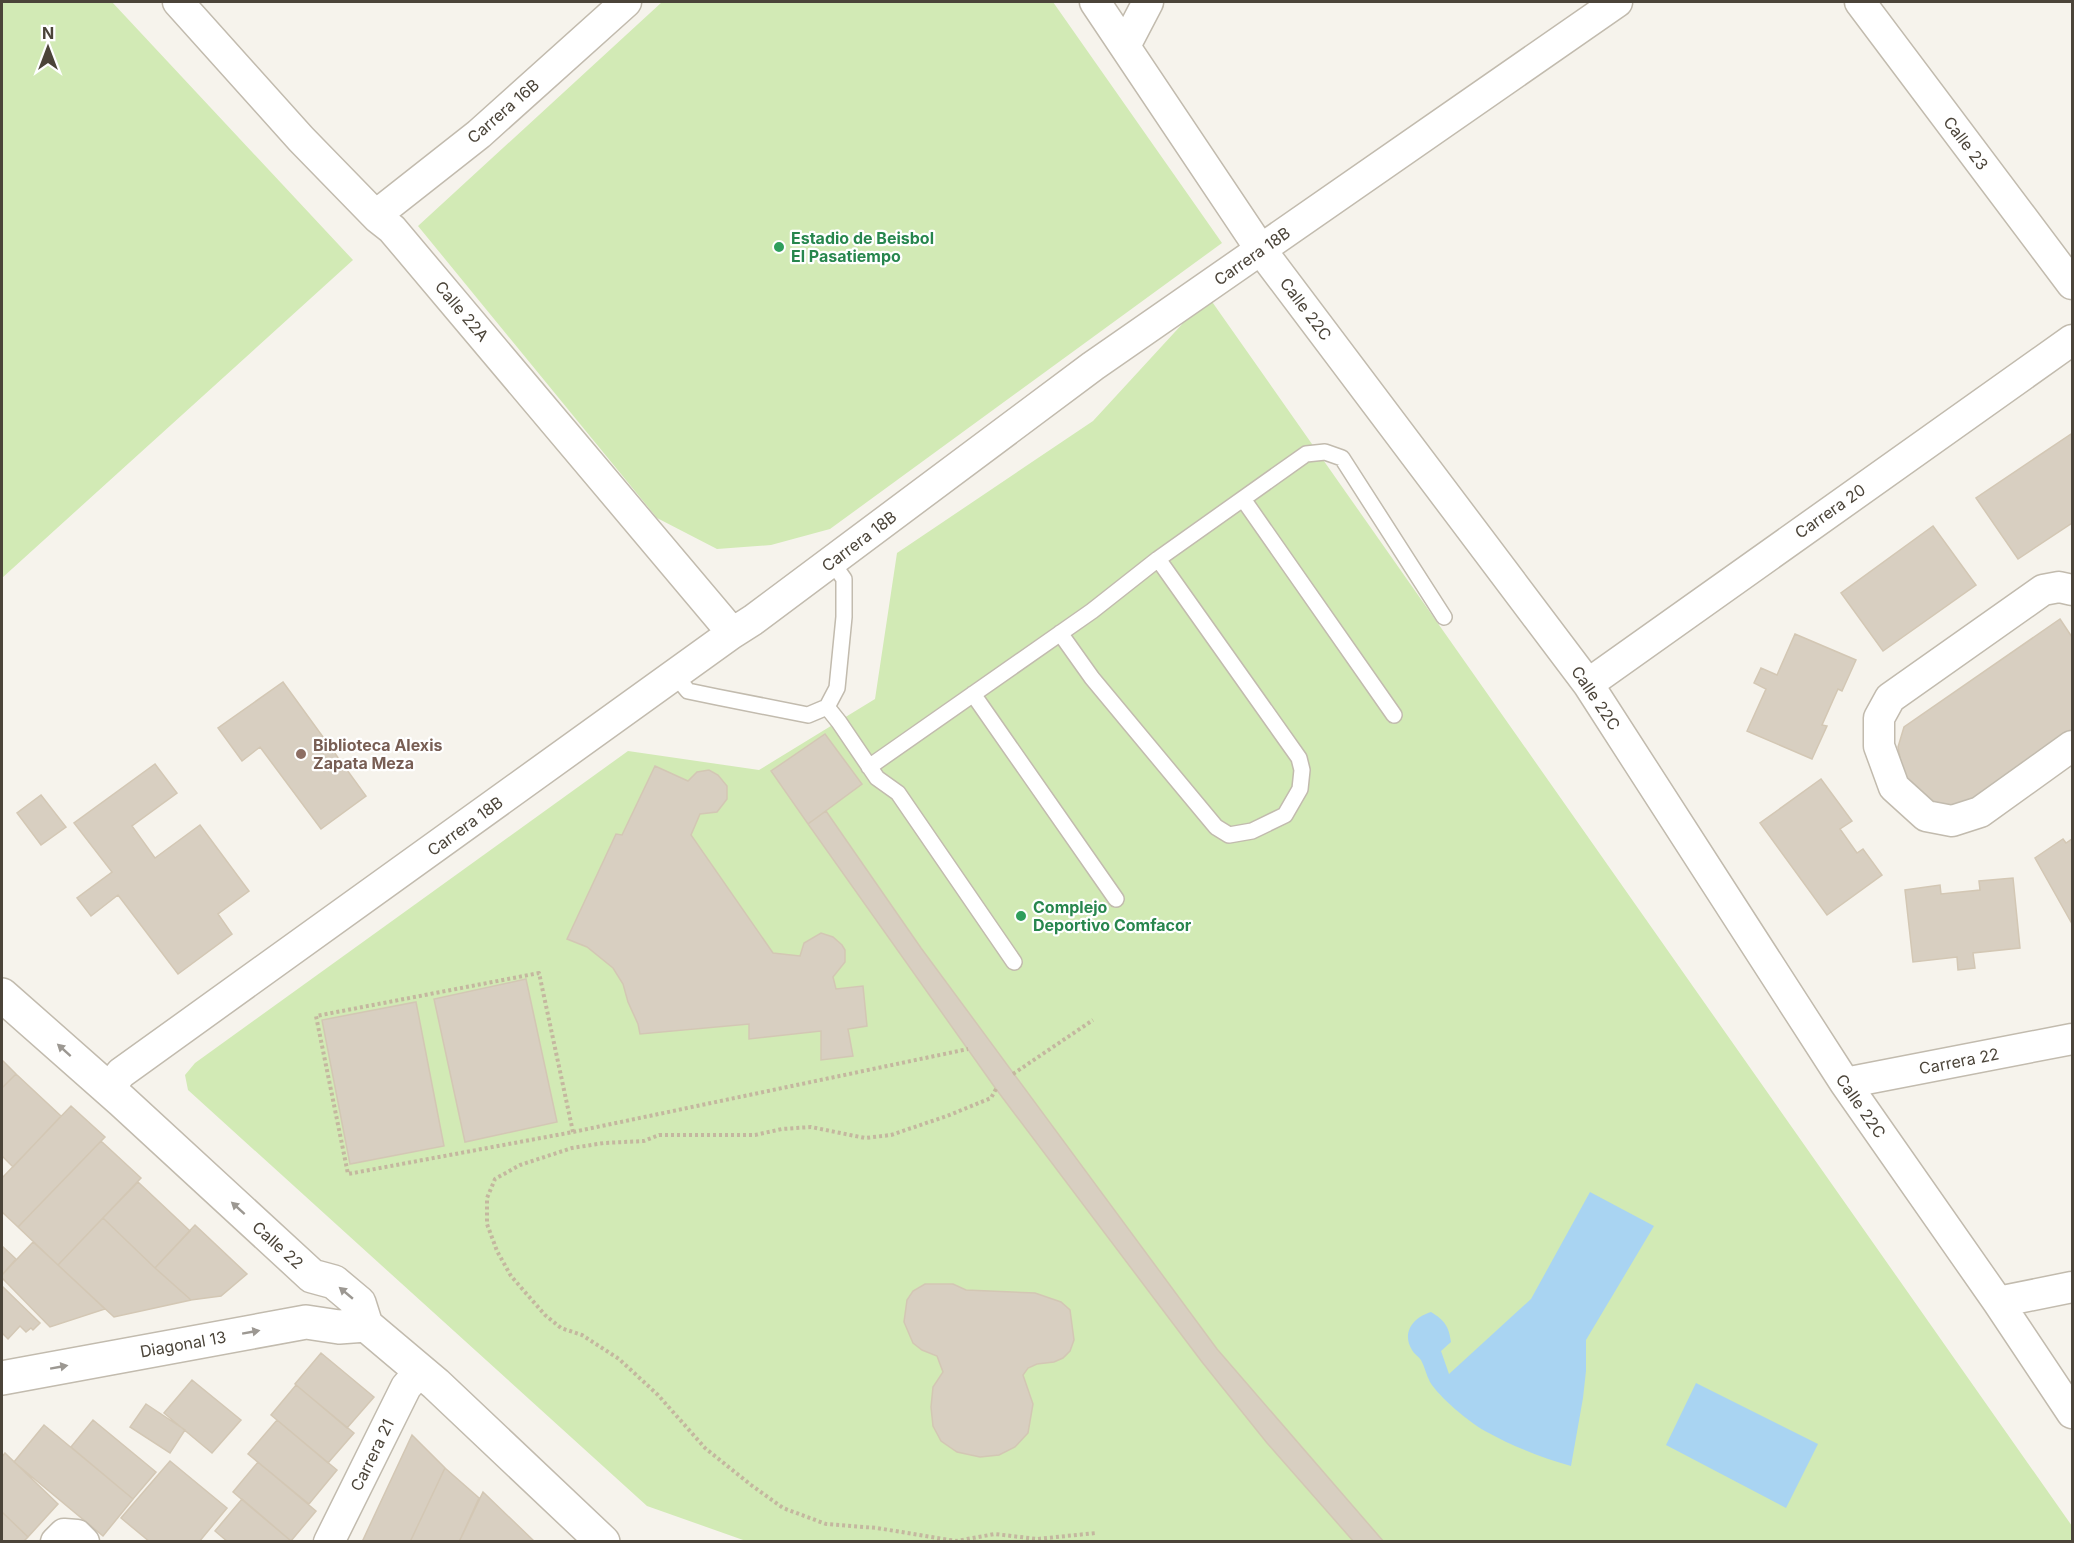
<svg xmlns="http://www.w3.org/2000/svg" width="2074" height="1543" viewBox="0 0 2074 1543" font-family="Inter,sans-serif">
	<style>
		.green { fill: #d2eab5 }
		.water { fill: #a9d4f2 }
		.building { fill: #d8cfc1; stroke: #d3c7b4; stroke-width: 1.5 }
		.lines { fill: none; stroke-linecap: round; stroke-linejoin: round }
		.service-casing { stroke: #c2bbae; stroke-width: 18 }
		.minor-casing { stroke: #c2bbae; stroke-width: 33 }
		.tertiary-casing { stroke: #c2bbae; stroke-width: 36 }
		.path { stroke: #c4b79f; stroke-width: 4; stroke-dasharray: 3 3; stroke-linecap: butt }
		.service { stroke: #fff; stroke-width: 15 }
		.minor { stroke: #fff; stroke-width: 30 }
		.tertiary { stroke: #fff; stroke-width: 33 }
		.oneway { fill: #9c9892 }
		.leisure-dot { fill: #2e9e5b; stroke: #fff; stroke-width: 2 }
		.education-dot { fill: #8d6e63; stroke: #fff; stroke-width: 2 }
		.labels { text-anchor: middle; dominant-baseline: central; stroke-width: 4.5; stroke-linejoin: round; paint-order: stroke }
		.street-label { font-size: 16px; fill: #4b4439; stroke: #fff }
		.leisure-label { font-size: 16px; font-weight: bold; fill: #27864d; stroke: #fff; text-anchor: start }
		.education-label { font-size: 16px; font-weight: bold; fill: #785e54; stroke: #fff; text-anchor: start }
	</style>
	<rect width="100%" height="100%" fill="#f6f3ec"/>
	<path class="green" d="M2,2H112L353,260L2,578Z
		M662,2H1053L1222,243L830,529L771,545L717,549L657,518L418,226Z
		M1208,296L2072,1526V1541H746L647,1506L188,1090L185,1075L195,1063L628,751L759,770L875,699L897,553L1093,421Z"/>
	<path class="water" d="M1590,1192L1654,1226L1586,1340V1371L1583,1398L1571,1466C1542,1458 1512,1446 1485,1431C1470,1423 1439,1397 1430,1382C1426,1375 1425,1367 1421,1360C1418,1356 1414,1354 1412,1350C1401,1332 1414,1317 1431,1312C1444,1320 1449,1326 1451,1342L1441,1351L1449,1374L1531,1299Z
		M1696,1383L1818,1444L1786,1508L1666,1445Z"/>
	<path class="building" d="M2071,434L2072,436V523L2018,559L1976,498Z
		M1933,526L1976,585L1883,651L1841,593Z
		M2060,619L2072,637V741L1975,810L1923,802L1904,778L1898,747L1904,727Z
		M1795,634L1856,660L1842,691L1838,689L1822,725L1827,726L1812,759L1747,731L1766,689L1754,683L1761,668L1777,675Z
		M283,682L366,796L321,829L260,747L242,761L218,728Z
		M825,734L862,784L808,824L771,771Z
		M155,764L177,793L132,826L155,858L200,825L249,891L218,914L232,934L178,974L118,895L91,916L77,898L112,872L74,823Z
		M655,766L688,781L697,772L709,770L718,775L727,786V799L724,803L717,812L700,814L691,835L773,953L800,956L804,943L821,933L833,937L842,945L845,950V962L833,977L836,989L863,986L867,1026L848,1029L853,1056L821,1060V1031L749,1039V1024L640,1034L638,1024L628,1002L623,984L613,968L587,947L567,939L616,834L622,835Z
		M1821,779L1852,821L1840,829L1857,853L1863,849L1882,875L1827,915L1760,823Z
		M41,795L66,827L41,845L17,813Z
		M826,811L921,948L1217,1349L1384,1542H1354L1267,1443L1202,1362L996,1089L808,824Z
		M2063,839L2066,843L2072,839L2071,922L2035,858Z
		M2013,878L2020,948L1973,953L1975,968L1958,970L1957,957L1913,962L1905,890L1940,885L1941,894L1980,890L1979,881Z
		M526,979L557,1122L465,1142L434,999Z
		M416,1002L444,1146L350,1164L322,1020Z
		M2,1060L16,1074L2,1088Z
		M16,1074L61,1116L13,1167L2,1156V1088Z
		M71,1106L105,1137L18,1227L2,1212V1178Z
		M101,1141L141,1178L58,1265L18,1227Z
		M138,1182L190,1231L155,1268L103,1218Z
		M103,1218L155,1268L191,1300L114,1317L58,1265Z
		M195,1225L247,1274L221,1296L191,1300L155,1268Z
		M33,1242L58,1265L105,1309L50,1327L2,1278V1275Z
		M2,1246L16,1259L2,1275Z
		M925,1284H953L966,1290L1035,1293L1061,1302L1070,1310L1074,1340L1070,1351L1063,1358L1054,1362L1037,1364L1028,1368L1023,1375L1033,1404L1028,1433L1015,1447L999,1455L980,1457L957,1452L941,1441L933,1426L931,1407L933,1387L943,1372L937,1356L922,1350L913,1343L904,1322L907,1300L913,1291Z
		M2,1286L40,1323L33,1330L31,1328L26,1332L20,1326L8,1339L2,1333Z
		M321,1353L374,1397L347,1428L295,1384Z
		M192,1380L241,1420L212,1453L164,1413Z
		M296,1385L354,1433L328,1463L271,1415Z
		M146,1404L185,1430L170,1453L130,1427Z
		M93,1420L156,1472L133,1499L71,1447Z
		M277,1420L337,1470L309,1504L248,1454Z
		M44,1425L133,1499L103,1536L14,1462Z
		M412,1435L445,1468L410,1542H362Z
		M5,1453L58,1504L28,1537L2,1512V1457Z
		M170,1461L227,1508L199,1542H150L121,1518Z
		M258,1462L316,1511L291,1541L233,1492Z
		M445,1468L479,1498L459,1542H410Z
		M483,1492L534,1541V1542H459Z
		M242,1499L291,1541L292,1542H228L215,1531Z
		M2,1512L28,1537L23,1542H2Z"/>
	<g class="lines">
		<g class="service-casing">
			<path id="service" d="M1243,499L1394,715
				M1060,633L1092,678L1216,827L1229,835L1252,831L1285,815L1300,789L1302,770L1299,758L1158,559
				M675,675L688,691L717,697L808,715L827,707L837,688L844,617V579L832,562
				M973,694L1116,899
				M827,707L839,722L877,778L898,793L1014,962
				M869,767L1092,611L1158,559L1306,454L1325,452L1342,458L1444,617"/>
		</g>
		<g class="minor-casing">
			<path id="minor" d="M178,2L301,139L378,218L392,229L724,623L731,634
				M1095,2L1261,250L1588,684L1845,1083L1998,1302L2072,1413
				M1860,2L2072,284
				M1125,46L1148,2
				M378,218L385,208L479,134L626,2
				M2072,590L2059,587L2043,590L1890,698L1879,718V746L1894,787L1926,816L1952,821L1980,812L2072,746
				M1588,684L2072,340
				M1845,1083L2072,1039
				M108,1089L121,1073L731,634L753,620L1093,366L1617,2
				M1998,1302L2072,1287
				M56,1542L64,1534L77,1535L84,1542
				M329,1542L406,1387L420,1371"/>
		</g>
		<g class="tertiary-casing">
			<path id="tertiary" d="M2,995L122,1101L312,1276L334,1282L359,1303L366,1325L436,1384L603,1542
				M2,1378L306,1322L339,1327L366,1325"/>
		</g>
		<path class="path" d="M1013,1074L1093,1020
			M996,1089L991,1098L947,1116L891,1135L865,1138L811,1127L782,1129L755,1135H659L644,1141L604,1143L572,1148L520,1165L495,1179L487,1198V1224L497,1251L511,1276L545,1315L561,1328L582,1335L619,1359L658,1395L705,1448L751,1485L783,1508L826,1524L877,1528L956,1541L995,1534L1037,1539L1096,1533
			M573,1132L539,973L316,1016L348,1174L573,1132L968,1049"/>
		<use href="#service" class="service"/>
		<use href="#minor" class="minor"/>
		<use href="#tertiary" class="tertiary"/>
	</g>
	<defs><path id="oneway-solid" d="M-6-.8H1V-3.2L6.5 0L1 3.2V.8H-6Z" transform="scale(1.5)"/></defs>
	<g class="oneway">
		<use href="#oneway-solid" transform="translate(64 1050) rotate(-138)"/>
		<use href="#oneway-solid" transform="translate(238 1208) rotate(-138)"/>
		<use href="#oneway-solid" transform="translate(346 1293) rotate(-140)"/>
		<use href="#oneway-solid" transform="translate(251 1332) rotate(-10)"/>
		<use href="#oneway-solid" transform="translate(59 1367) rotate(-10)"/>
	</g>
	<g class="leisure-dot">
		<circle cx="779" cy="247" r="6"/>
		<circle cx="1021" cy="916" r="6"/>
	</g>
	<circle class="education-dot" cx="301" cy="754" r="6"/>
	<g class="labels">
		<g class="street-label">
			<text transform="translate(503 111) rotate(-41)">Carrera 16B</text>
			<text transform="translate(1966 143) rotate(53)">Calle 23</text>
			<text transform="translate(1252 256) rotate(-35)">Carrera 18B</text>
			<text transform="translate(1306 309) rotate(53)">Calle 22C</text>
			<text transform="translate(462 311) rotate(50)">Calle 22A</text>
			<text transform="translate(1830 511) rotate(-35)">Carrera 20</text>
			<text transform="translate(859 541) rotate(-37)">Carrera 18B</text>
			<text transform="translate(1596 698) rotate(56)">Calle 22C</text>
			<text transform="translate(465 826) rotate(-36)">Carrera 18B</text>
			<text transform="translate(1959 1061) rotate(-11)">Carrera 22</text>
			<text transform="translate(1861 1106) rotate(55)">Calle 22C</text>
			<text transform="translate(278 1245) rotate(42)">Calle 22</text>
			<text transform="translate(183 1344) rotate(-10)">Diagonal 13</text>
			<text transform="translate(372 1455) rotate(-64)">Carrera 21</text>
		</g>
		<g class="leisure-label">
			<text x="791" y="238">Estadio de Beisbol<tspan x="791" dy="18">El Pasatiempo</tspan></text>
			<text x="1033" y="907">Complejo<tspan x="1033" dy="18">Deportivo Comfacor</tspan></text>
		</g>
		<g class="education-label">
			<text x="313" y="745">Biblioteca Alexis<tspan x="313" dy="18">Zapata Meza</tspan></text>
		</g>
	</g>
	<rect width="2074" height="1543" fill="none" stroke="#4b4439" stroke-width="6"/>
	<g transform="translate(48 48)" stroke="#ffffff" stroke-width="4.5" paint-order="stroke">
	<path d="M0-4.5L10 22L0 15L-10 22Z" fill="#4b4439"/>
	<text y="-9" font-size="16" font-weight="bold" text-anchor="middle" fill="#4b4439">N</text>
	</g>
</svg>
